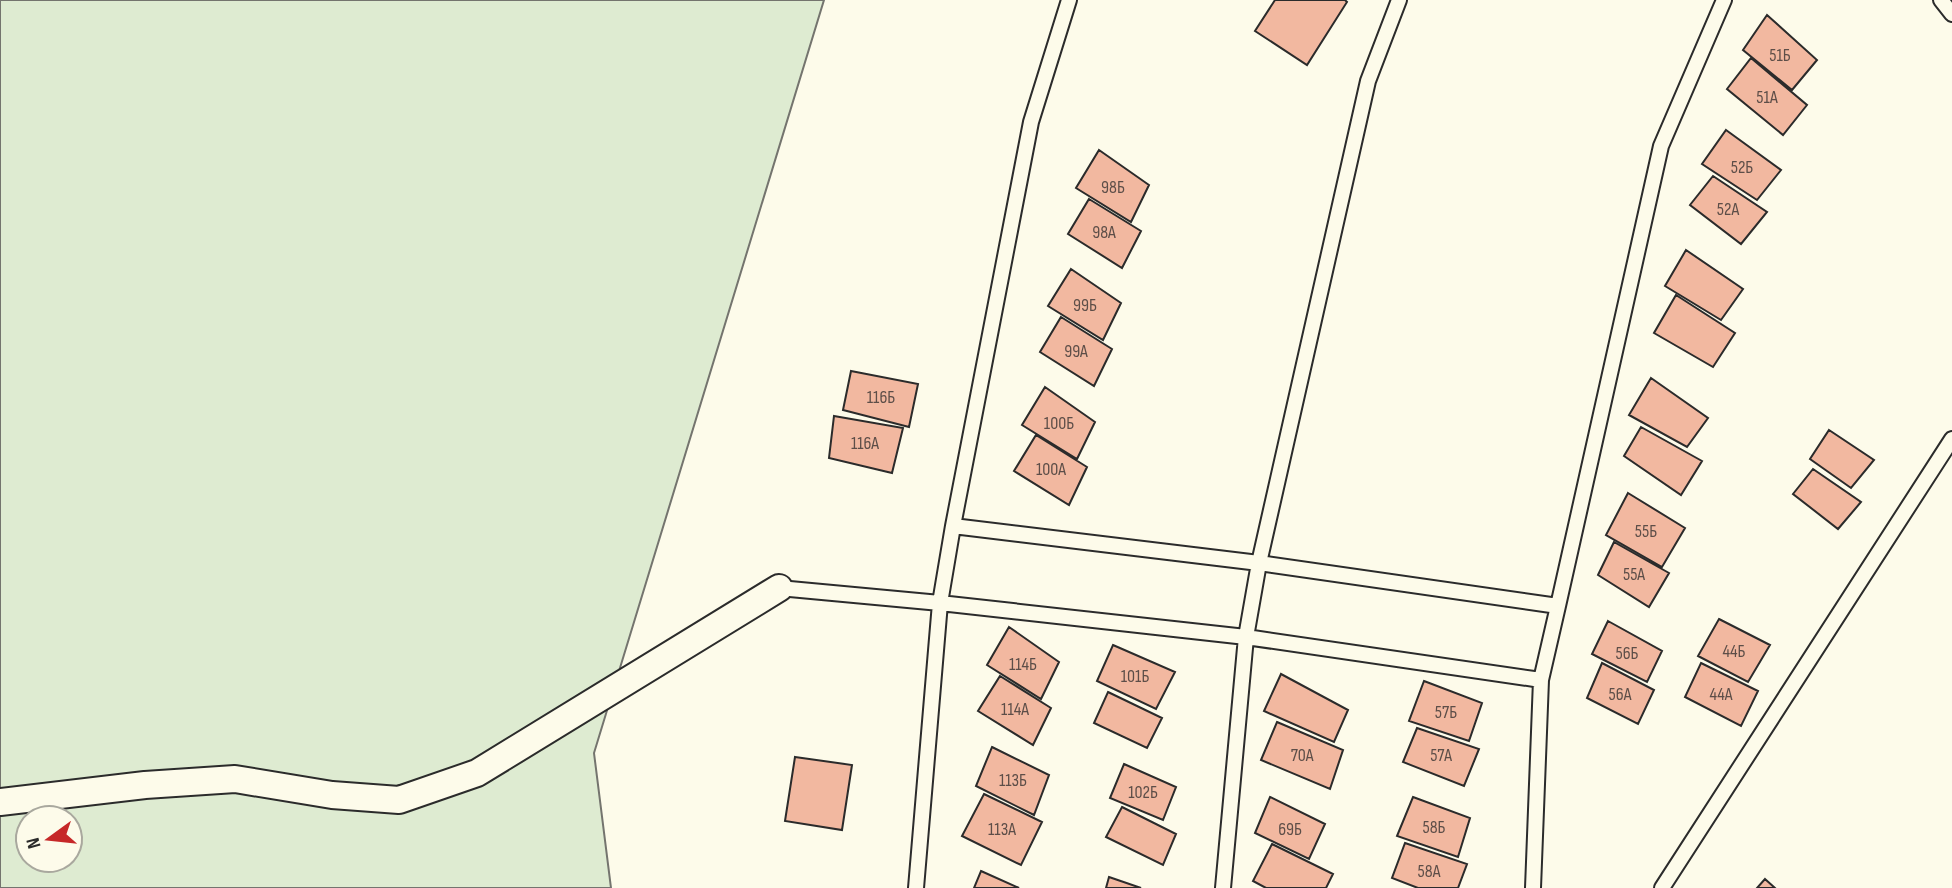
<svg xmlns="http://www.w3.org/2000/svg" width="1952" height="888" viewBox="0 0 1952 888" font-family="'Sofia Sans Condensed',sans-serif">
	<style>
		.green { fill: #deebd1; stroke: #74746e; stroke-width: 2; fill-rule: evenodd }
		.building { fill: #f2b8a0; stroke: #2b2b2b; stroke-width: 2 }
		.lines { fill: none; stroke-linecap: round; stroke-linejoin: round }
		.service-casing { stroke: #2b2b2b; stroke-width: 18 }
		.minor-casing { stroke: #2b2b2b; stroke-width: 30 }
		.service { stroke: #fdfbea; stroke-width: 14 }
		.minor { stroke: #fdfbea; stroke-width: 26 }
		.labels { text-anchor: middle; dominant-baseline: central; stroke-width: 5; stroke-linejoin: round; paint-order: stroke }
		.number-label { font-size: 18px; fill: #5d4e48 }
	</style>
	<rect width="100%" height="100%" fill="#fdfbea"/>
	<path class="green" d="M0,0H824L594,753L611,888H0ZM28,818H70V860H28Z"/>
	<path class="building" d="M1275,0H1345L1347,2L1307,65L1255,31Z
		M1767,15L1817,60L1792,90L1743,50Z
		M1751,58L1807,105L1783,135L1727,89Z
		M1726,130L1781,170L1757,200L1702,164Z
		M1099,150L1149,185L1131,222L1076,188Z
		M1713,176L1767,212L1741,244L1690,205Z
		M1089,199L1141,231L1122,268L1068,234Z
		M1686,250L1743,289L1721,320L1665,286Z
		M1071,269L1121,303L1103,340L1048,306Z
		M1676,295L1735,333L1713,367L1654,333Z
		M1061,317L1112,349L1094,386L1040,352Z
		M851,371L918,384L909,427L843,410Z
		M1651,378L1708,418L1687,447L1629,415Z
		M1045,387L1095,422L1077,459L1022,425Z
		M834,416L903,428L892,473L829,458Z
		M1641,427L1702,461L1681,495L1624,456Z
		M1829,430L1874,460L1851,488L1810,459Z
		M1036,435L1087,467L1069,505L1014,471Z
		M1813,469L1861,502L1838,529L1793,494Z
		M1628,493L1685,528L1662,567L1606,535Z
		M1614,542L1669,573L1649,607L1598,575Z
		M1719,619L1770,645L1748,682L1698,656Z
		M1608,621L1662,651L1647,682L1592,654Z
		M1009,627L1059,662L1041,699L987,665Z
		M1113,645L1175,672L1156,709L1097,681Z
		M1602,663L1654,690L1638,724L1587,698Z
		M1701,663L1758,691L1741,726L1685,697Z
		M1281,674L1348,710L1334,742L1264,711Z
		M1000,676L1051,708L1033,745L978,711Z
		M1424,681L1482,703L1469,741L1409,721Z
		M1108,692L1162,718L1147,748L1094,723Z
		M1277,722L1343,750L1330,789L1261,760Z
		M1417,728L1479,749L1464,786L1403,762Z
		M992,747L1049,775L1034,815L976,786Z
		M795,757L852,765L842,830L785,821Z
		M1124,764L1176,787L1163,820L1110,798Z
		M984,794L1042,822L1021,865L962,836Z
		M1270,797L1325,824L1309,859L1255,833Z
		M1413,797L1470,818L1458,857L1397,836Z
		M1122,807L1176,834L1163,865L1106,837Z
		M1405,843L1467,864L1458,888H1418L1392,878Z
		M1272,844L1333,874L1326,888H1266L1253,881Z
		M981,871L1019,888H974Z
		M1109,877L1141,888H1106Z
		M1765,879L1775,888H1757Z"/>
	<g class="lines">
		<g class="service-casing">
			<path id="service" d="M1941,0L1952,14
				M953,526L1259,563L1558,606L1661,146L1724,0
				M779,588L940,603L1246,637L1541,680
				M916,888L940,603L953,526L1031,122L1069,0
				M1223,888L1246,637L1259,563L1368,81L1399,0
				M1533,888L1541,680L1558,606
				M1662,888L1952,439"/>
		</g>
		<g class="minor-casing">
			<path id="minor" d="M0,802L145,785L235,779L332,795L399,800L477,773L779,588"/>
		</g>
		<use href="#service" class="service"/>
		<use href="#minor" class="minor"/>
	</g>
	<g class="labels">
		<g class="number-label">
			<text x="1780" y="55">51Б</text>
			<text x="1767" y="97">51А</text>
			<text x="1742" y="167">52Б</text>
			<text x="1113" y="187">98Б</text>
			<text x="1728" y="209">52А</text>
			<text x="1104" y="232">98А</text>
			<text x="1085" y="305">99Б</text>
			<text x="1076" y="351">99А</text>
			<text x="881" y="397">116Б</text>
			<text x="1059" y="423">100Б</text>
			<text x="865" y="443">116А</text>
			<text x="1051" y="469">100А</text>
			<text x="1646" y="531">55Б</text>
			<text x="1634" y="574">55А</text>
			<text x="1734" y="651">44Б</text>
			<text x="1627" y="653">56Б</text>
			<text x="1023" y="664">114Б</text>
			<text x="1135" y="676">101Б</text>
			<text x="1620" y="694">56А</text>
			<text x="1721" y="694">44А</text>
			<text x="1015" y="709">114А</text>
			<text x="1446" y="712">57Б</text>
			<text x="1302" y="755">70А</text>
			<text x="1441" y="755">57А</text>
			<text x="1013" y="780">113Б</text>
			<text x="1143" y="792">102Б</text>
			<text x="1434" y="827">58Б</text>
			<text x="1002" y="829">113А</text>
			<text x="1290" y="829">69Б</text>
			<text x="1429" y="871">58А</text>
		</g>
	</g>
	<g transform="translate(49 839) rotate(255)"><circle r="33" fill="#fdfbea" stroke="#a9a89e" stroke-width="2"/>
	<path d="M0-5L12 26L0 18L-12 26Z" fill="#c62828"/>
	<text y="-10" font-size="19" font-weight="bold" text-anchor="middle" fill="#2b2b2b">N</text>
	</g>
</svg>
